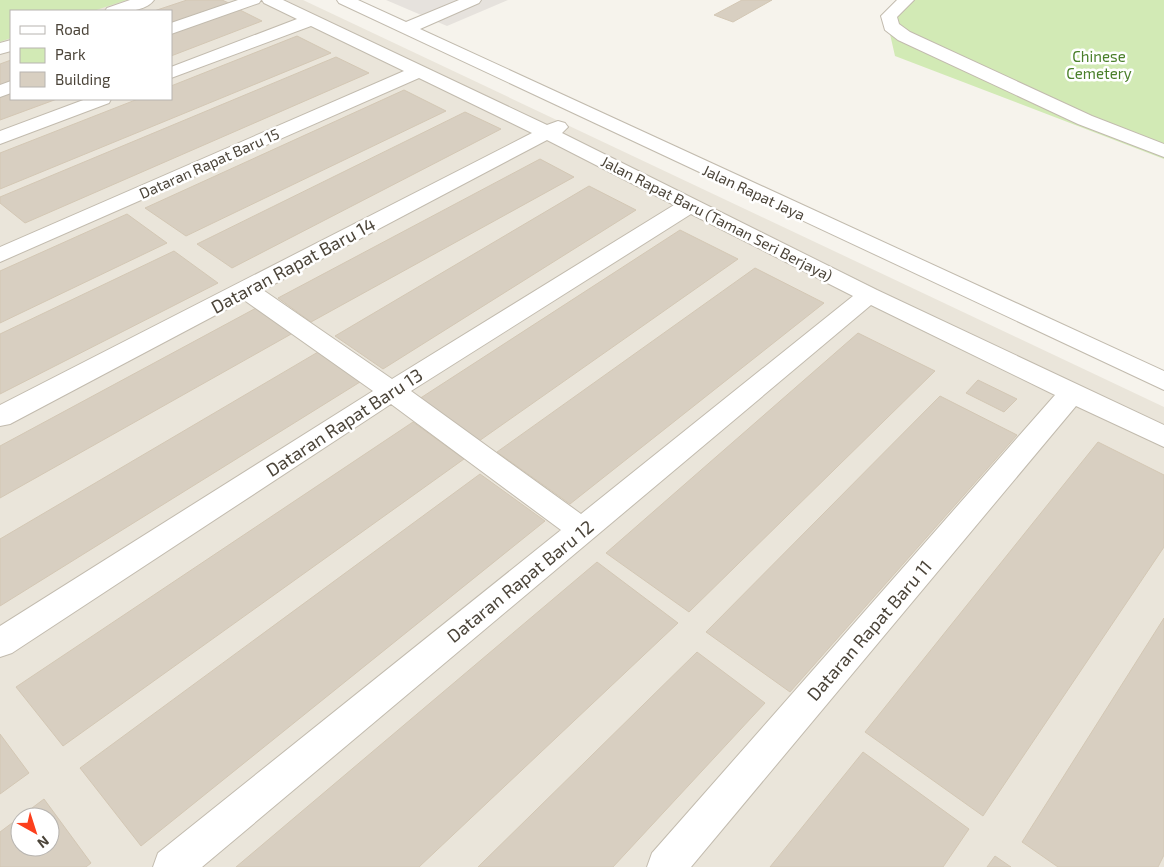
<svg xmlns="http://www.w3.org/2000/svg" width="1164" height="867" viewBox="0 0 1164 867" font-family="'Exo 2',sans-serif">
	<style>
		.residential { fill: #eae5da; fill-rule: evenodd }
		.industrial { fill: #e6e2dd }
		.green { fill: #d2eab5 }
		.building { fill: #d8cfc1; stroke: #d3c7b4 }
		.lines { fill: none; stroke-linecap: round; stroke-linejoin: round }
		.minor-casing { stroke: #c2bbae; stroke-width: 2 }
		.minor { fill: #fff; fill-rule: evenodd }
		.labels { text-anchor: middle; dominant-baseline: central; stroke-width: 5; stroke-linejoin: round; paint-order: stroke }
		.far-park-label { font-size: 15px; fill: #4a7f2a; stroke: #fff }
		.far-street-label { font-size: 15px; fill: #4b4439; stroke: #fff }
		.street-label { font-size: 18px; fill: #4b4439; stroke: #fff }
	</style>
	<rect width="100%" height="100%" fill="#f6f3ec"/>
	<path class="residential" d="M0,0H303L1164,407V867H0ZM11,11H171V99H11ZM20,817H50V847H20Z"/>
	<path class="industrial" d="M386,0H508L447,26Z"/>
	<path class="green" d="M0,0H127L93,11H11V38L0,42Z
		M909,0H1164V159L895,56L885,12Z"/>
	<path class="building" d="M187,0H222L231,4L171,26V11H154Z
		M742,0H772L733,22L714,15Z
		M238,9L262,21L171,56V34Z
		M297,36L331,53L0,189V153L138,99H171V86Z
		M336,57L369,73L25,223L0,203V197Z
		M11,60V82L0,86V64Z
		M404,90L446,111L186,236L145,208Z
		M11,92V99H57L0,120V96Z
		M465,112L501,129L232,268L197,244Z
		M540,159L574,177L311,322L278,298Z
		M589,186L636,210L383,369L335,336Z
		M127,214L167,243L0,323V271Z
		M680,230L738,259L479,441L419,399Z
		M174,251L218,283L0,394V334Z
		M755,268L824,303L570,504L497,452Z
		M258,307L293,333L0,498V446Z
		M858,333L935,371L689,612L606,553Z
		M318,352L360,382L0,606V539Z
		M978,380L1017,399L1004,412L966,393Z
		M940,396L1017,435L790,692L706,632Z
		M413,422L464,459L63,746L16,687Z
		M1098,442L1164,475V547L983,816L865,732Z
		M480,474L545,521L141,846L80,768Z
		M597,562L678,623L419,867H236Z
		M1164,618V855L1158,867H1058L1022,842Z
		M697,652L765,703L613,867H478Z
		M0,734L29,773L0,794Z
		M863,752L969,829L943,867H770Z
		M44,799L91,863L86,867H0V832L20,817V847H50V817H20Z
		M995,856L1011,867H987Z"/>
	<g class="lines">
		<g class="minor-casing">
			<path id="minor" d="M130,0H154C145,13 119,12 105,11L107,8Z
				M238,0H261L259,3L171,34V23Z
				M262,0H283L547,125L558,121L565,123L568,127L562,133L877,290L1164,425V447L1076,406L691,867H647L652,853L1055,395L871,305L202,867H153L158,853L561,530L391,404L12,653L0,657V626L373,391L244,300L10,424L0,426V405L532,133L419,78L0,262V247L404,71L311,26L171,78V67L297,19L264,3ZM547,140L674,205L392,379L263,290ZM691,214L853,296L581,514L411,391Z
				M337,0H358L406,22L459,0H481L479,3L420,29L1164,371V390L339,3Z
				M897,0H914L897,17L899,24L910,32L1092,116L1164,144V157L1078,124L898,40L885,30L881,16Z
				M11,40V51L0,54V43Z
				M11,81V93L0,97V85Z
				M86,99H111L109,103L0,144V131Z"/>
		</g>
		<use href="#minor" class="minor"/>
	</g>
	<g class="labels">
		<g class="far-park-label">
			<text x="1099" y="56">Chinese<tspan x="1099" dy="17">Cemetery</tspan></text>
		</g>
		<g class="far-street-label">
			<text transform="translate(209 163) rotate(-24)">Dataran Rapat Baru 15</text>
			<text transform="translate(754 192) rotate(25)">Jalan Rapat Jaya</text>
			<text transform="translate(717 218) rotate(27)">Jalan Rapat Baru (Taman Seri Berjaya)</text>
		</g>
		<g class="street-label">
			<text transform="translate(293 265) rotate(-28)">Dataran Rapat Baru 14</text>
			<text transform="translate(344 422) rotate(-33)">Dataran Rapat Baru 13</text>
			<text transform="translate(520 581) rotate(-39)">Dataran Rapat Baru 12</text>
			<text transform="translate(869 630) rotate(-49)">Dataran Rapat Baru 11</text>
		</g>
	</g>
	<rect x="10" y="10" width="162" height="90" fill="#ffffff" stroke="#b7b4b0"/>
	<rect x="20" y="26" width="25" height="8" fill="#ffffff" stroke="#b7b4b0"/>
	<text x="55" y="35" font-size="15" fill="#4b4439">Road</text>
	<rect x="20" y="48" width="25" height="15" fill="#d2eab5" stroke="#b7b4b0"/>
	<text x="55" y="60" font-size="15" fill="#4b4439">Park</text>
	<rect x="20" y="72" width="25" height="15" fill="#d8cfc1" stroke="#b7b4b0"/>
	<text x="55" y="85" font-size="15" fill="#4b4439">Building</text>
	<g transform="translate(35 832) rotate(141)"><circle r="24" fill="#ffffff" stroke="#b7b4b0"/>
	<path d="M0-4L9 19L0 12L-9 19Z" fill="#fc3f1d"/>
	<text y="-8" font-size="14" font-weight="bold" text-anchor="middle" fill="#4b4439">N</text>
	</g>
</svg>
